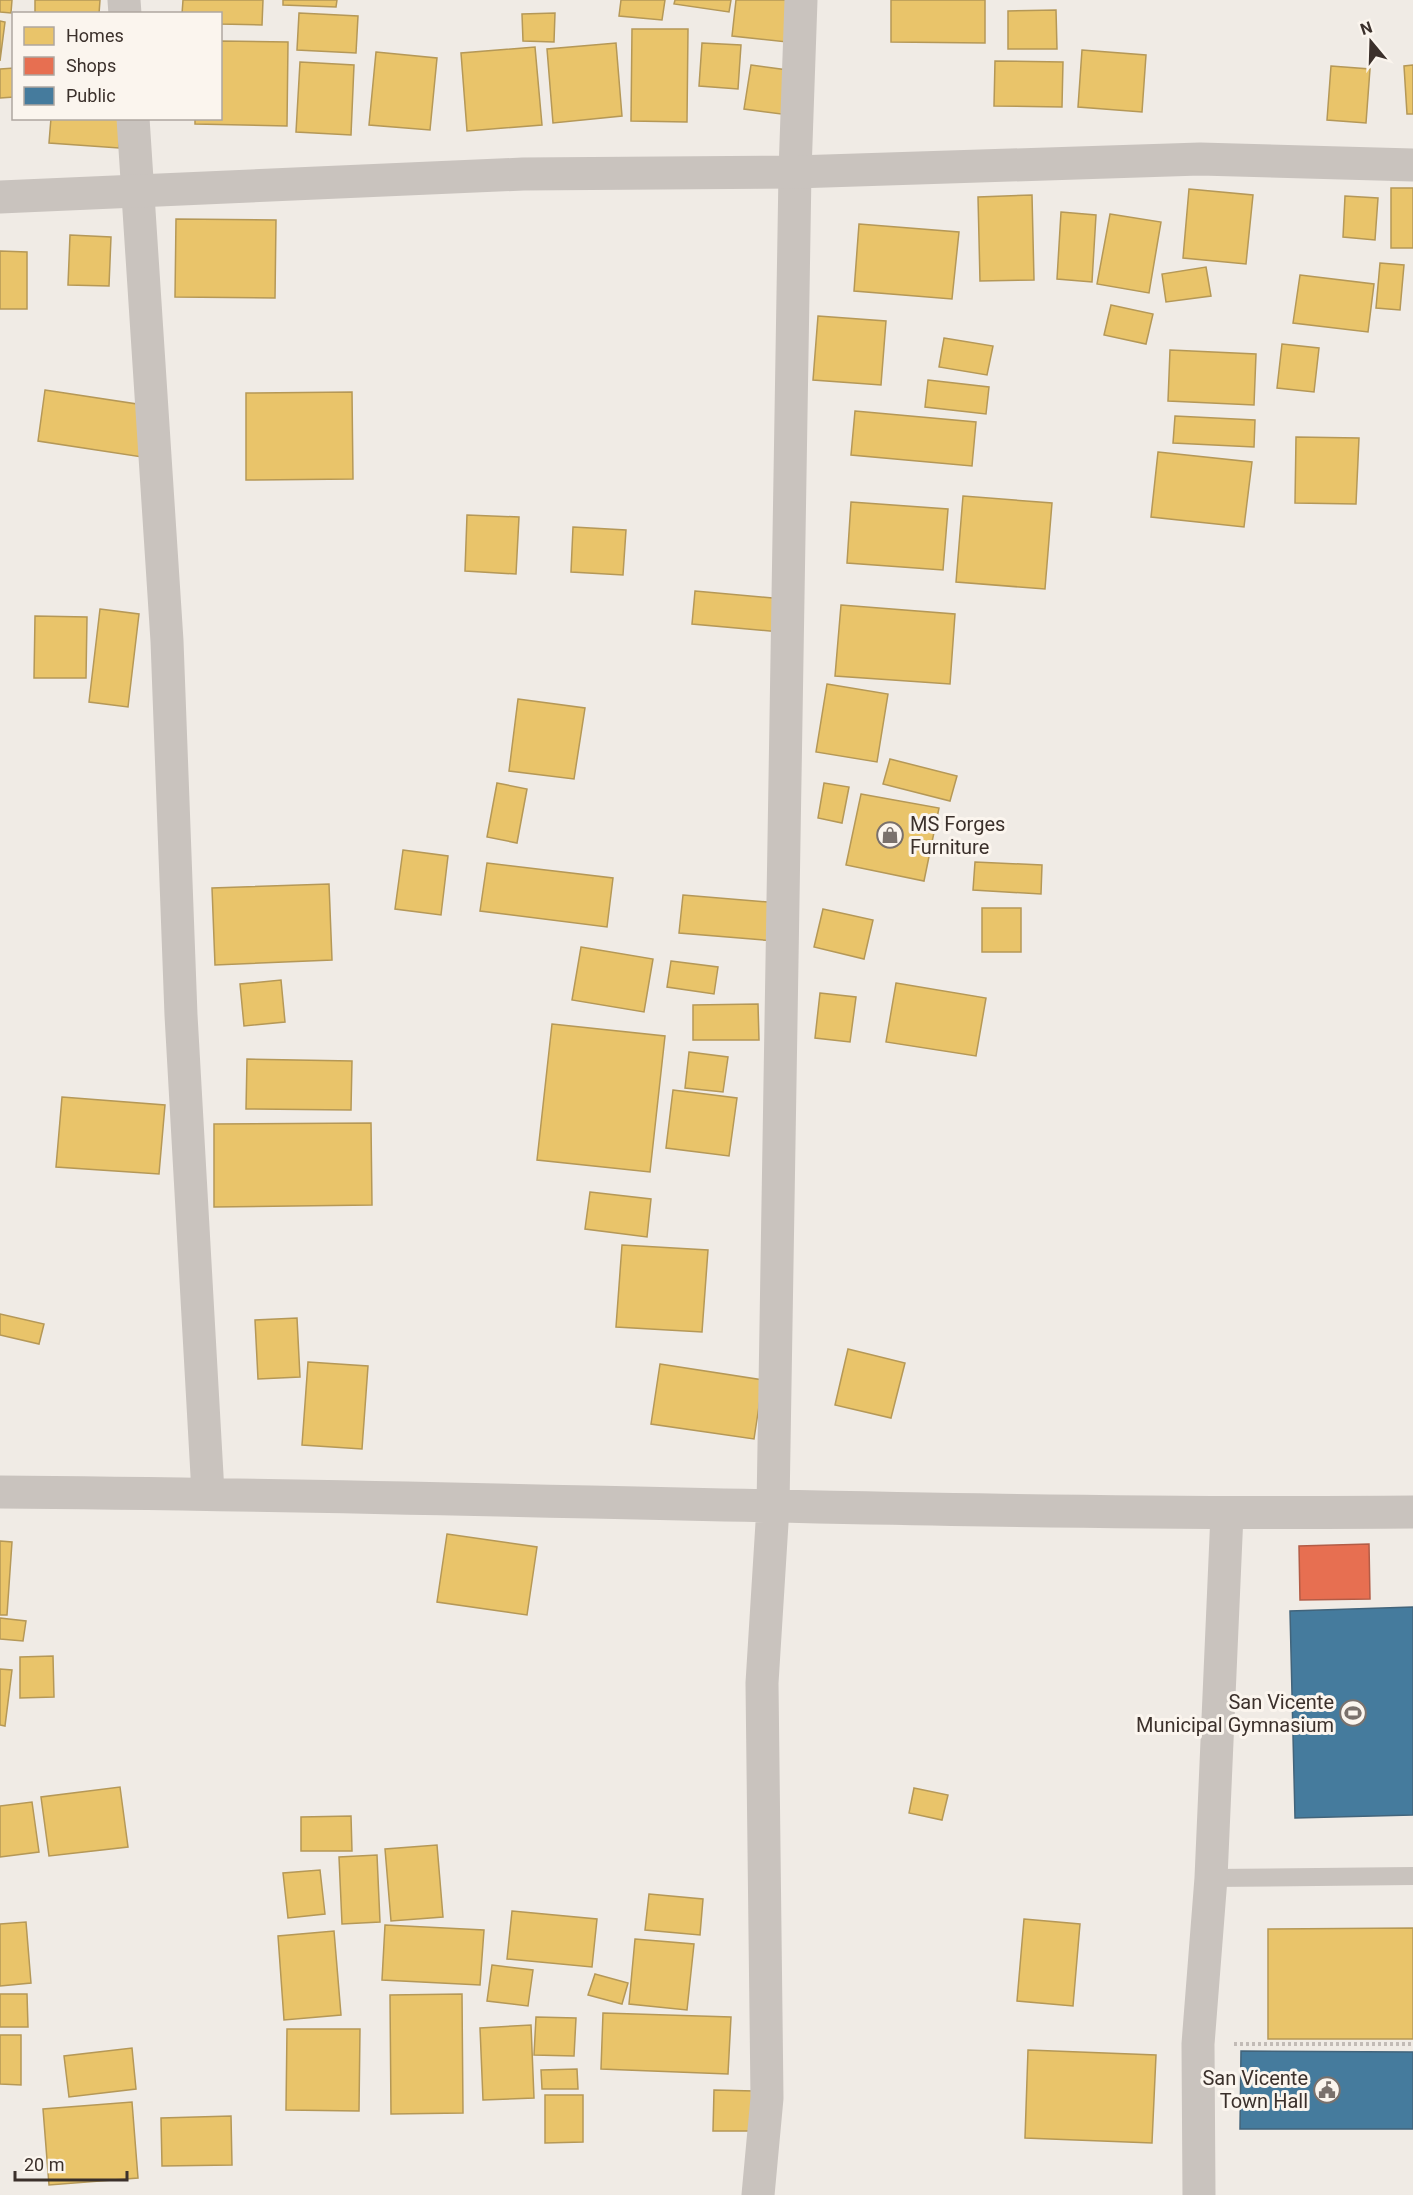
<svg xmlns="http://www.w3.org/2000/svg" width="1413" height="2195" viewBox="0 0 1413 2195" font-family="Roboto,sans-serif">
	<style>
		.homes { fill: #e9c46a; stroke: #b59857; stroke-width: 1.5 }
		.shops { fill: #e76f51; stroke: #b35c46; stroke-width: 1.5 }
		.public { fill: #457b9d; stroke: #42647b; stroke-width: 1.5 }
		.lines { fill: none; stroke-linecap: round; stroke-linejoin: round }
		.path { stroke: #c2bbb6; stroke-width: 4; stroke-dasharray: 3 3; stroke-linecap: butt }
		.service { stroke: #c9c3be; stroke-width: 18 }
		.minor { stroke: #c9c3be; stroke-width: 33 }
		.tertiary { stroke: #c9c3be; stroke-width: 33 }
		.labels { text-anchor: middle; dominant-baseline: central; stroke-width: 6; stroke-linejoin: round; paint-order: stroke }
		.poi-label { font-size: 20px; fill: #3b302b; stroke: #fbf5ee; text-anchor: end }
	</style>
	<rect width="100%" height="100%" fill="#f0ebe5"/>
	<path class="homes" d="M0,0H12L11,13L0,12Z
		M35,0H100L99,14H35Z
		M183,0H263L262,25L220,24V14H182Z
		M283,0H337L336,7L283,5Z
		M621,0H665L662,20L619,16Z
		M675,0H731L729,12L674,4Z
		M736,0H791L787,42L732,36Z
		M891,0H985V43L891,42Z
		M1056,10L1057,49H1008V11Z
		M299,13L358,16L356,53L297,50Z
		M555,13L554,42L523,41L522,14Z
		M0,21L5,22L0,61Z
		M632,29H688L687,122L631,121Z
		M220,41L288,42L287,126L195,124V118H220Z
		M616,43L622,116L553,123L547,49Z
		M702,43L741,45L738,89L699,86Z
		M535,47L542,125L467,131L461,53Z
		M1082,50L1146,55L1142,112L1078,107Z
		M376,52L437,58L430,130L369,125Z
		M995,61L1063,62L1062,107L994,106Z
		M300,62L354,65L351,135L296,132Z
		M751,65L795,71L789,115L744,109Z
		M1413,65V114H1407L1404,66Z
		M1331,66L1370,69L1366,123L1327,120Z
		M14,68V97L0,98V69Z
		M51,118H121L119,148L49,143Z
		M1391,188H1413V248H1391Z
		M1189,189L1253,195L1246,264L1183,258Z
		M1032,195L1034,280L980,281L978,197Z
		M1345,196L1378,198L1375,240L1343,237Z
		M1061,212L1096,215L1092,282L1057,279Z
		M1110,214L1161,222L1149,293L1097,284Z
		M176,219L276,220L275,298L175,297Z
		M859,224L959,232L952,299L854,291Z
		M70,235L111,237L109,286L68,285Z
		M0,251L27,252V309H0Z
		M1380,263L1404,265L1400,310L1376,308Z
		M1206,267L1211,296L1166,302L1162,274Z
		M1300,275L1374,284L1368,332L1293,323Z
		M1111,305L1153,314L1146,344L1104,335Z
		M818,316L886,321L881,385L813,380Z
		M944,338L993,346L987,375L939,367Z
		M1282,344L1319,348L1314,392L1277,388Z
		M1170,350L1256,354L1254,405L1168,401Z
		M928,380L989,387L986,414L925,407Z
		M45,390L150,406L142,457L38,441Z
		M352,392L353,479L246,480V393Z
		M855,411L976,422L972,466L851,455Z
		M1175,416L1255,420L1254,447L1173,443Z
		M1296,437L1359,438L1356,504L1295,503Z
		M1158,452L1252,462L1244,527L1151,517Z
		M963,496L1052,503L1045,589L956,582Z
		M851,502L948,509L943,570L847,563Z
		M467,515L519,517L516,574L465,571Z
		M573,527L626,530L623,575L571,572Z
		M695,591L783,599L780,632L692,624Z
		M841,605L955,614L950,684L835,676Z
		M100,609L139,614L128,707L89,702Z
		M35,616L87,617L86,678H34Z
		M827,684L888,694L877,762L816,752Z
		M518,699L585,708L574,779L509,771Z
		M890,759L957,776L950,801L883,784Z
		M497,783L527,789L517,843L487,837Z
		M824,783L849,787L842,823L818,818Z
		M861,794L939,808L924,881L846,865Z
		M403,850L448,856L441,915L395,909Z
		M975,862L1042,865L1041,894L973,890Z
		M487,863L613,878L607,927L480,911Z
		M329,884L332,960L215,965L212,888Z
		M683,895L779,903L775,941L679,933Z
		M982,908H1021V952H982Z
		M823,909L873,920L864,959L814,947Z
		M581,947L653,959L644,1012L572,1000Z
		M671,961L718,967L714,994L667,987Z
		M281,980L285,1022L244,1026L240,984Z
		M896,983L986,998L976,1056L886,1042Z
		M820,993L856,997L850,1042L815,1038Z
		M758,1004L759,1040H693V1005Z
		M552,1024L665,1036L650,1172L537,1160Z
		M689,1052L728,1057L723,1092L685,1088Z
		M247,1059L352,1061L351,1110L246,1109Z
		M673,1090L737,1098L729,1156L666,1148Z
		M62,1097L165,1105L159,1174L56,1167Z
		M371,1123L372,1205L214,1207V1124Z
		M590,1192L651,1199L647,1237L585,1229Z
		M622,1245L708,1250L702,1332L616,1327Z
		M0,1314L44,1324L39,1344L0,1335Z
		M297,1318L300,1377L258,1379L255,1320Z
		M848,1349L905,1363L891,1418L835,1405Z
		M308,1362L368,1366L362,1449L302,1445Z
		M660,1364L763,1380L754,1439L651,1424Z
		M447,1534L537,1547L527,1615L437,1602Z
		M0,1541L12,1542L7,1615H0Z
		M0,1618L26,1621L23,1641L0,1639Z
		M53,1656L54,1697L20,1698V1657Z
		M0,1669L12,1670L5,1726L0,1725Z
		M120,1787L128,1847L49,1856L41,1797Z
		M914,1788L948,1795L942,1820L909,1813Z
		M32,1802L39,1852L0,1857V1806Z
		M351,1816L352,1851H301V1817Z
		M437,1845L443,1917L391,1921L385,1849Z
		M377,1855L380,1922L342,1924L339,1857Z
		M320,1870L325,1914L288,1918L283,1873Z
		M649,1894L703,1899L700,1935L645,1930Z
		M512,1911L597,1919L592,1967L507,1959Z
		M1024,1919L1080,1924L1073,2006L1017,2001Z
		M26,1922L31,1983L0,1986V1924Z
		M385,1925L484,1930L480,1985L382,1980Z
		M1413,1928V2039H1268V1929Z
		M334,1931L341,2015L284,2020L278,1936Z
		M635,1939L694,1944L687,2010L629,2004Z
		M492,1965L533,1970L528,2006L487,2001Z
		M595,1974L628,1983L622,2004L588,1995Z
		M0,1994H27L28,2027H0Z
		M462,1994L463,2113L391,2114L390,1995Z
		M603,2013L731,2017L728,2074L601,2069Z
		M536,2017L576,2018L574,2056L534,2055Z
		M531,2025L534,2098L483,2100L480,2028Z
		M287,2029H360L359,2111L286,2110Z
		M0,2035H21V2085L0,2084Z
		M132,2048L136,2089L69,2097L64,2056Z
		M1028,2050L1156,2055L1152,2143L1025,2138Z
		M577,2069L578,2089H542L541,2070Z
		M714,2090L754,2091L753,2131H713Z
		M545,2095H583V2142L545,2143Z
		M132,2102L138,2178L49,2185L43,2109Z
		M231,2116L232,2165L162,2166L161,2118Z"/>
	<path class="shops" d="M1369,1544L1370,1599L1300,1600L1299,1546Z"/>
	<path class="public" d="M1413,1607V1815L1295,1818L1290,1611Z
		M1241,2051L1413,2052V2129H1240Z"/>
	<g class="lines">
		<path class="path" d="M1234,2044H1413"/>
		<path class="service" d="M1211,1878L1413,1876"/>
		<path class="minor" d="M124,0L125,14
			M133,118L167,641L181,1015L208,1493
			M0,1492C471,1495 942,1516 1413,1512
			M758,2195L767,2098L762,1683L773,1507L795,172L801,0
			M1199,2195L1198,2044L1211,1878L1227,1514"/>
		<path class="tertiary" d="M0,197L523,174L795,172L1200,159L1413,165"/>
	</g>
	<defs>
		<g id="shop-ring" transform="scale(1.35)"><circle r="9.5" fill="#fbf5ee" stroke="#7a716c" stroke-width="1.5"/><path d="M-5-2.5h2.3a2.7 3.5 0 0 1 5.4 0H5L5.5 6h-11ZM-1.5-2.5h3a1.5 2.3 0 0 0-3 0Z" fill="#7a716c"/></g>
		<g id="stadium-ring" transform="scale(1.35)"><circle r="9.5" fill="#fbf5ee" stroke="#7a716c" stroke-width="1.5"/><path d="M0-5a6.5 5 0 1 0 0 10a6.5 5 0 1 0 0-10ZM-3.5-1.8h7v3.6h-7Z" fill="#7a716c"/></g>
		<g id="civic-ring" transform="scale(1.35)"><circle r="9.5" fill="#fbf5ee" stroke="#7a716c" stroke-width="1.5"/><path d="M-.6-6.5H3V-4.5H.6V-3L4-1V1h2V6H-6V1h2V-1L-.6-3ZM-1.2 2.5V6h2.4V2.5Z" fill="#7a716c"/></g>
	</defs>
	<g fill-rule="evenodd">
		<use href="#shop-ring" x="890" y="835"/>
		<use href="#stadium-ring" x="1353" y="1713"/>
		<use href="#civic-ring" x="1327" y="2090"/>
	</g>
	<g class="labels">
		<g class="poi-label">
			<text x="910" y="824" text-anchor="start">MS Forges<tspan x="910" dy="23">Furniture</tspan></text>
			<text x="1334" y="1702">San Vicente<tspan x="1334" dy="23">Municipal Gymnasium</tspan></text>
			<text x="1308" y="2078">San Vicente<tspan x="1308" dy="23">Town Hall</tspan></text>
		</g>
	</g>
	<rect x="12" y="12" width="210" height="108" fill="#fbf5ee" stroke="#aea6a0" stroke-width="1.5"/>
	<rect x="24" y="27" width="30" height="18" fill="#e9c46a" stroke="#aea6a0" stroke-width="1.5"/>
	<text x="66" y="42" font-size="18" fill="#3b302b">Homes</text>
	<rect x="24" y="57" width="30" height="18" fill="#e76f51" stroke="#aea6a0" stroke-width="1.5"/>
	<text x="66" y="72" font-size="18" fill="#3b302b">Shops</text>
	<rect x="24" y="87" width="30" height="18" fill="#457b9d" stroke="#aea6a0" stroke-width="1.5"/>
	<text x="66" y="102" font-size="18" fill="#3b302b">Public</text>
	<g transform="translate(1371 42) rotate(341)" stroke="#fbf5ee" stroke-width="4.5" paint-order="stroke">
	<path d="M0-4.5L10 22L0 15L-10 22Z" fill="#3b302b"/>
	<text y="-9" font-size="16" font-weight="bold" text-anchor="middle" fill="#3b302b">N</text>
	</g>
	<path d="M15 2171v9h112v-9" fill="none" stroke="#3b302b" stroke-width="3"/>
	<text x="24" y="2171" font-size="18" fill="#3b302b" stroke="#fbf5ee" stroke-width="4.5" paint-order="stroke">20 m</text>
</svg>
